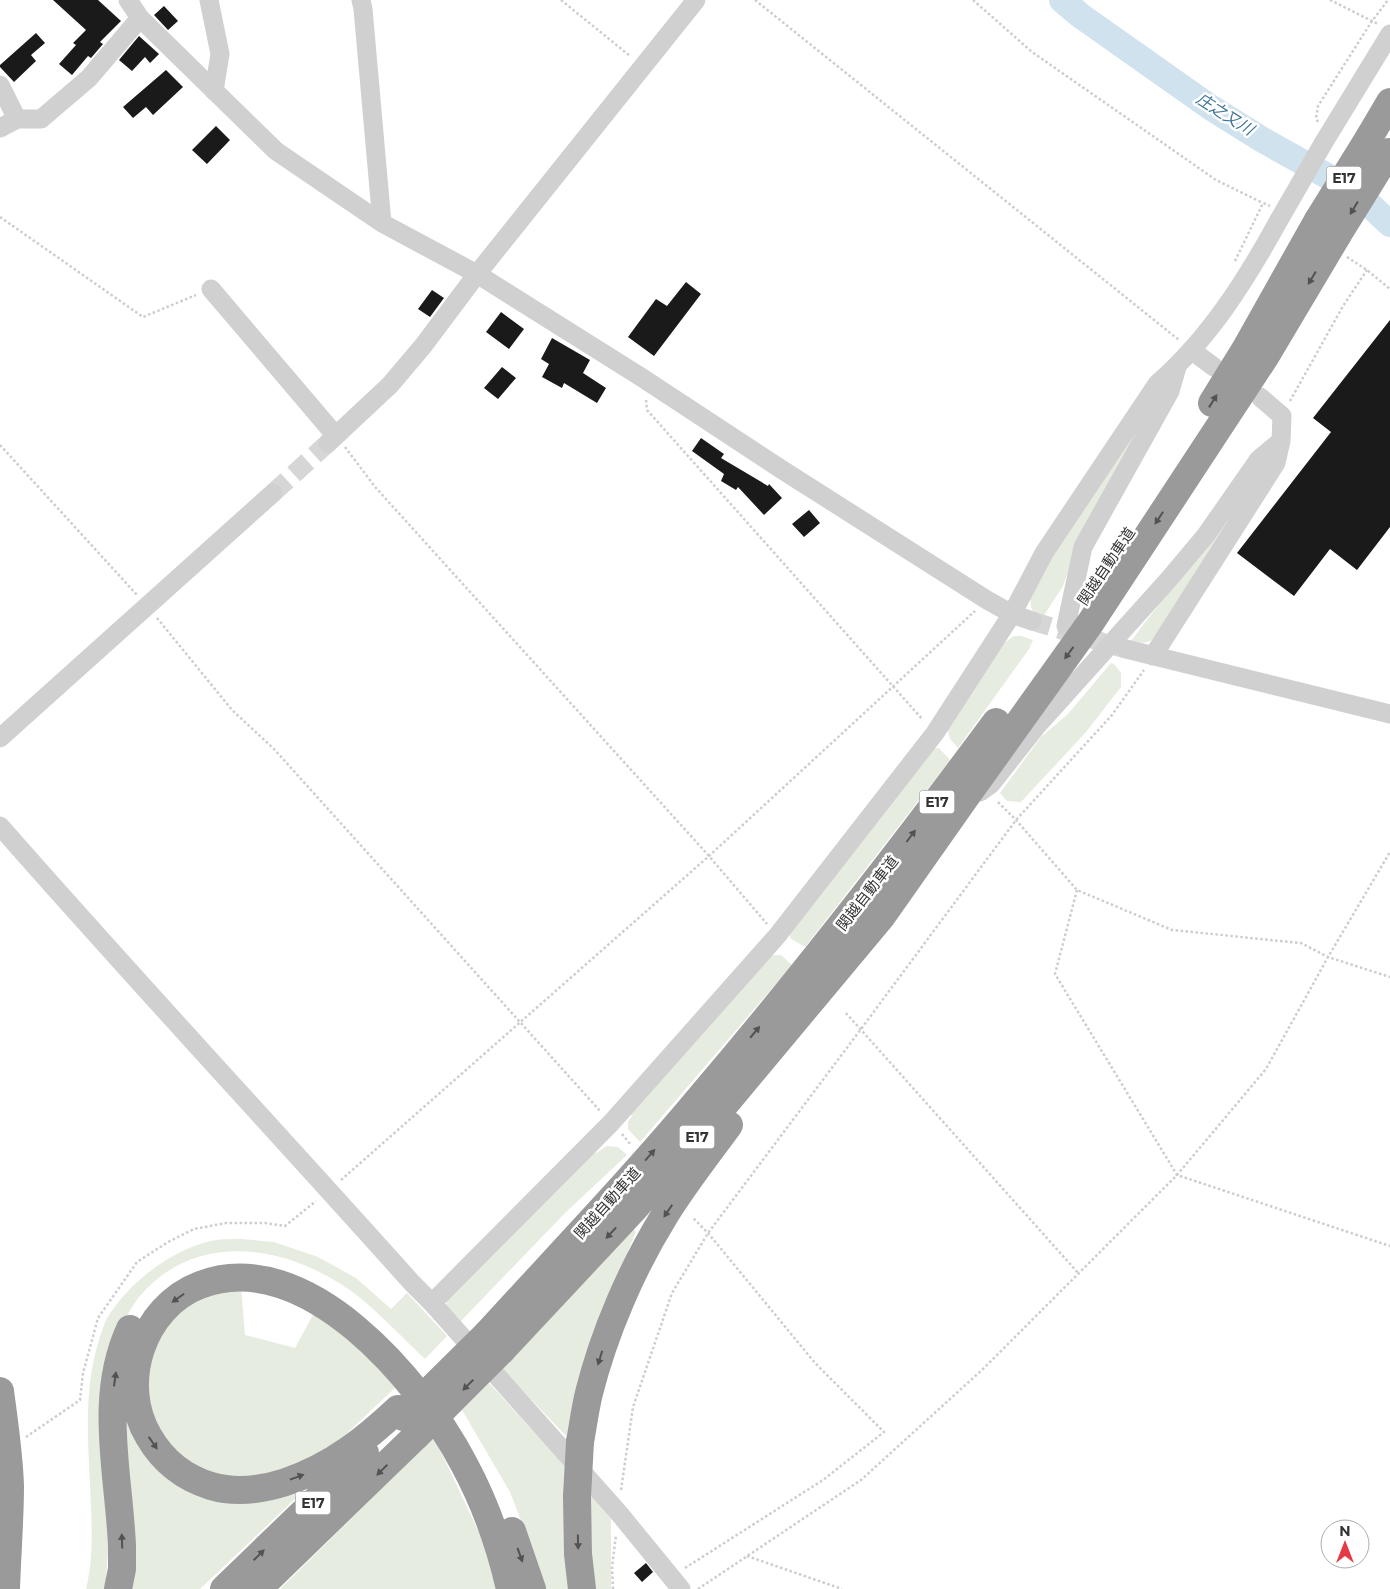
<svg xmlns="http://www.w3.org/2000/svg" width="1390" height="1589" viewBox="0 0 1390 1589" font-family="Montserrat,'Noto Sans JP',sans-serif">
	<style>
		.green { fill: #e6ecdf }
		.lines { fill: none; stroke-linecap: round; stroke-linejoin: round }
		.river { stroke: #cfe2ee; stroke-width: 26 }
		.building { fill: #1a1a1a }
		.minor-tunnel { stroke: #d6d6d6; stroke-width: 19; stroke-dasharray: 19 9; stroke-linecap: butt }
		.path { stroke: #cdcdcd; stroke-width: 2.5; stroke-dasharray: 2.5 2.5; stroke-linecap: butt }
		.minor { stroke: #d0d0d0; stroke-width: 19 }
		.highway { stroke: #9a9a9a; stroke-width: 28 }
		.minor-bridge { stroke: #d0d0d0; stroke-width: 19 }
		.highway-bridge { stroke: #9a9a9a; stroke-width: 28 }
		.oneway { fill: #525252 }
		.labels { text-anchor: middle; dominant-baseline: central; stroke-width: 5; stroke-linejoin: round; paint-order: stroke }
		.shield { fill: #fff; stroke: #707070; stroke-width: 1 }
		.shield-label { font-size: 14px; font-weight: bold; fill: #333 }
		.street-label { font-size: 15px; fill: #333; stroke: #fff }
		.water-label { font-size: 16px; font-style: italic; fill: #3f7597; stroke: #fff }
	</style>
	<rect width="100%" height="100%" fill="#fff"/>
	<path class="green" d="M1146,415L1083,529L1063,586L1043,617L1034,614L1031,607L1030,597L1045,568Z
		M1255,478L1214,546L1154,639C1145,644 1141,643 1131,641Z
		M1014,636H1021L1033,640L1029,649L958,748L950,739L946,725L1000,646Z
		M1111,663L1114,664L1121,673V687L1086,732L1021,802L1007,801L1000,793L1041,737L1068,714Z
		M939,748L950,760L805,947L790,938V934L927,749Z
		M771,955H781L792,965L640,1142L628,1129V1122L632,1116L630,1114Z
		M607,1146L618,1147L627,1155L566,1212L460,1322L446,1308L447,1298L593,1150L596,1153Z
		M630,1226L636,1232L596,1326L569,1439L502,1369Z
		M241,1239L274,1242L318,1257L356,1278L391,1309L407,1293L447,1336L425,1359C405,1340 385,1319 364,1301C300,1248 200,1224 139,1297C132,1306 127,1316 121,1326L107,1566L105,1589H86C93,1561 92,1534 91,1506C89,1451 82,1393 99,1340C102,1331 105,1320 111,1312C120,1299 132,1286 144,1276C164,1260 185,1247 211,1241C220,1239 231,1239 241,1239Z
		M241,1287L245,1335L295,1348L315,1311L337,1326L398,1385L344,1436L317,1455L290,1468L258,1477H230L204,1470L185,1459L166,1441L146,1398V1366L156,1337L194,1299Z
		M489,1383L568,1469L572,1589H542L522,1523L510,1492L462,1410Z
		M127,1402L185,1484L316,1479L200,1589H128L122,1443Z
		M434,1437L489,1554L496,1589H280Z
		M590,1494L611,1518V1589H593Z"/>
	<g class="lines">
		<path class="river" d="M1062,0L1081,16L1210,107L1261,139L1356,192L1390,224"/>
	</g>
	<path class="building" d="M53,0H98L121,21L100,42L103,44L91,58L88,56L72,75L59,64L76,45L73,43L86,30Z
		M164,6L178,21L168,30L154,15Z
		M36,33L45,43L31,55L36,61L14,82L0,67V65Z
		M139,36L159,54L150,63L145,57L132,71L119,60Z
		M166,70L183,87L153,115L146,107L133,118L123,107Z
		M216,126L230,140L207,164L192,150Z
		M686,282L701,294L654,356L628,337L656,299L667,306Z
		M432,290L444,298L430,317L418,309Z
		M501,312L524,329L509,349L486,332Z
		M1390,320V527L1357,570L1330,549L1294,596L1237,553L1331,432L1313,418Z
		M552,338L590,360L583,373L606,388L597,403L564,383L562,388L542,377L549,364L541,359Z
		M502,367L516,378L498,399L484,388Z
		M701,438L724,454L721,458L768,486L769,484L782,498L764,515L738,487L736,490L721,481L724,474L692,451Z
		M809,510L820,523L804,537L792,524Z
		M646,1563L653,1572L642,1582L634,1573Z"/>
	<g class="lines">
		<path class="minor-tunnel" d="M273,493L328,443
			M1032,621L1125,649"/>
		<path class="path" d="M561,0L630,56
			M755,0L1179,340
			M973,0L1032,52L1216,180L1263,203
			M1330,0L1378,24
			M1318,122L1316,118L1318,106L1372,21L1388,0
			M0,217L143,317L196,295
			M1347,257L1367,270L1390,289
			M1235,261L1263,203L1270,206
			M646,400L647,410L923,720
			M1290,401L1343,306L1367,270
			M0,445L137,595
			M345,447L376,488L709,856L767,924
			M157,618L232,710L274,749L601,1112
			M998,802L1016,820L1077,890L1172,930L1301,943L1328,957L1390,977
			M1077,890L1055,974L1177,1175L1390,1246
			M846,1013L1079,1274
			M622,1134L631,1145
			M341,1180L709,856L975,611
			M26,1437L80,1400L83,1373L98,1318L137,1262L168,1242L194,1229L226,1223H265L285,1226L316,1201
			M621,1490L633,1407L672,1293L708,1233L861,1029L1016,820L1112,715L1144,670
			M747,1556L842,1589
			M685,1568L823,1480L884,1432L815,1363L708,1233L692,1217
			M613,1589L612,1568L616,1535
			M698,1589L861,1480L983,1369L1177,1175L1266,1069L1328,957L1390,852"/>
		<path class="minor" d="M128,0L140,18L276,151L382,223L477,274L641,377L784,471L987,600L1012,614L1032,621
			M209,0L220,54L214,91
			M361,0L363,9L382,223
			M0,85L17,119H41L89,78L140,18
			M0,128L17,119
			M1324,142L1390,34
			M211,289L336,436
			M1191,350L1214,367
			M328,443L390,385L423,346L477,274L696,0
			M1066,626L1083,547L1170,391L1177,367
			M1126,649L1390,714
			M1153,656L1276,463L1281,441L1282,416L1260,397
			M0,738L273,493
			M980,792L991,784L1036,727L1169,579L1206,535L1259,459L1281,441
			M0,826C135,980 275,1130 412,1283L432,1303L618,1512L681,1589
			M432,1303L611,1123L777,936L935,733L1012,614L1044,553L1157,384C1209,339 1246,280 1279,220"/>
		<path class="highway" d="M1370,136L1390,102
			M1212,403L1246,348L1318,220
			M487,1334C560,1254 635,1176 704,1093C806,973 902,849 996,722
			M502,1350L633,1210L721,1109L882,916L965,798L1091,622L1265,357L1337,236
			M0,1391C4,1422 9,1454 10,1486C10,1520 7,1555 6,1589
			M398,1409C383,1423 367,1437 350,1449C313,1475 258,1500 211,1486C185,1478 163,1461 149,1437C117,1384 142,1307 200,1285C306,1244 421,1382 464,1464C485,1503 500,1545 510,1589
			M580,1442C583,1426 585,1409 589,1393C604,1333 632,1268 665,1215C684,1184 707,1155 729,1125
			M577,1496L578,1554L582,1589
			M512,1531L532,1589
			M118,1589L122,1569V1546C119,1474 98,1398 130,1329
			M224,1589L365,1453
			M258,1589L416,1436"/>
		<path class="minor-bridge" d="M1279,220L1324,142"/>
		<path class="highway-bridge" d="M1318,220L1370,136
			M1337,236L1389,152
			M403,1417L487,1334
			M416,1436L502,1350
			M577,1496L580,1442"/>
	</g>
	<defs><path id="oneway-solid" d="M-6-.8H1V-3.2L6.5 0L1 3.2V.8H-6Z" transform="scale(1.25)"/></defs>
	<g class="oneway">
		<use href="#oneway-solid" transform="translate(1354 208) rotate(121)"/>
		<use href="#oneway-solid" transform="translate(1312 278) rotate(121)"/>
		<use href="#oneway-solid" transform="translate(1213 401) rotate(-58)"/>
		<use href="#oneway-solid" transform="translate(1159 518) rotate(123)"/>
		<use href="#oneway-solid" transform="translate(1069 653) rotate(126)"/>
		<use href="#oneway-solid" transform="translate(911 836) rotate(-53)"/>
		<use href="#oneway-solid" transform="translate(755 1032) rotate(-50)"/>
		<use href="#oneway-solid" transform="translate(650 1155) rotate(-49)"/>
		<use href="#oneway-solid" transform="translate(668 1211) rotate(124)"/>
		<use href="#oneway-solid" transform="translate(611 1233) rotate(133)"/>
		<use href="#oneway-solid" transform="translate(178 1298) rotate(145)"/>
		<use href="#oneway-solid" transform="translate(600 1358) rotate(107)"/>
		<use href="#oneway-solid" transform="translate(115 1379) rotate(-82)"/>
		<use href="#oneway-solid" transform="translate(468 1385) rotate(135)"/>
		<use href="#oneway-solid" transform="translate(153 1443) rotate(55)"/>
		<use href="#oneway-solid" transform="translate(382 1470) rotate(136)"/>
		<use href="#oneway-solid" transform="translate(297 1477) rotate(-20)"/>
		<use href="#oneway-solid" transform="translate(122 1541) rotate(-92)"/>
		<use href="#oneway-solid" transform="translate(578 1542) rotate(89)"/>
		<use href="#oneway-solid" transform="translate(259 1555) rotate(-44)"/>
		<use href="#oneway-solid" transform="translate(520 1555) rotate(70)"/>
	</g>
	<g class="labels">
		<g class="shield">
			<rect x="1326.5" y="166.5" width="35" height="23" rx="4"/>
			<rect x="919.5" y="790.5" width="35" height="23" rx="4"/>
			<rect x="679.5" y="1125.5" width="35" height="23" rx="4"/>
			<rect x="295.5" y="1491.5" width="35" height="23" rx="4"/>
		</g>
		<g class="shield-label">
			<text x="1344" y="178">E17</text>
			<text x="937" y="802">E17</text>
			<text x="697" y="1137">E17</text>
			<text x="313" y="1503">E17</text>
		</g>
		<g class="street-label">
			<text transform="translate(1106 566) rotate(-56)">関越自動車道</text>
			<text transform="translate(867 893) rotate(-52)">関越自動車道</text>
			<text transform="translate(607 1203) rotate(-48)">関越自動車道</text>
		</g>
		<g class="water-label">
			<text transform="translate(1225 114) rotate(32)">庄之又川</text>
		</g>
	</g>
	<g transform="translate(1345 1544)"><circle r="24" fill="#ffffff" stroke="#adadad"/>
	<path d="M0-4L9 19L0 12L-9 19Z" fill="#e63946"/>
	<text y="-8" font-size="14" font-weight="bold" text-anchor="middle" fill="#333333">N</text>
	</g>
</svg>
